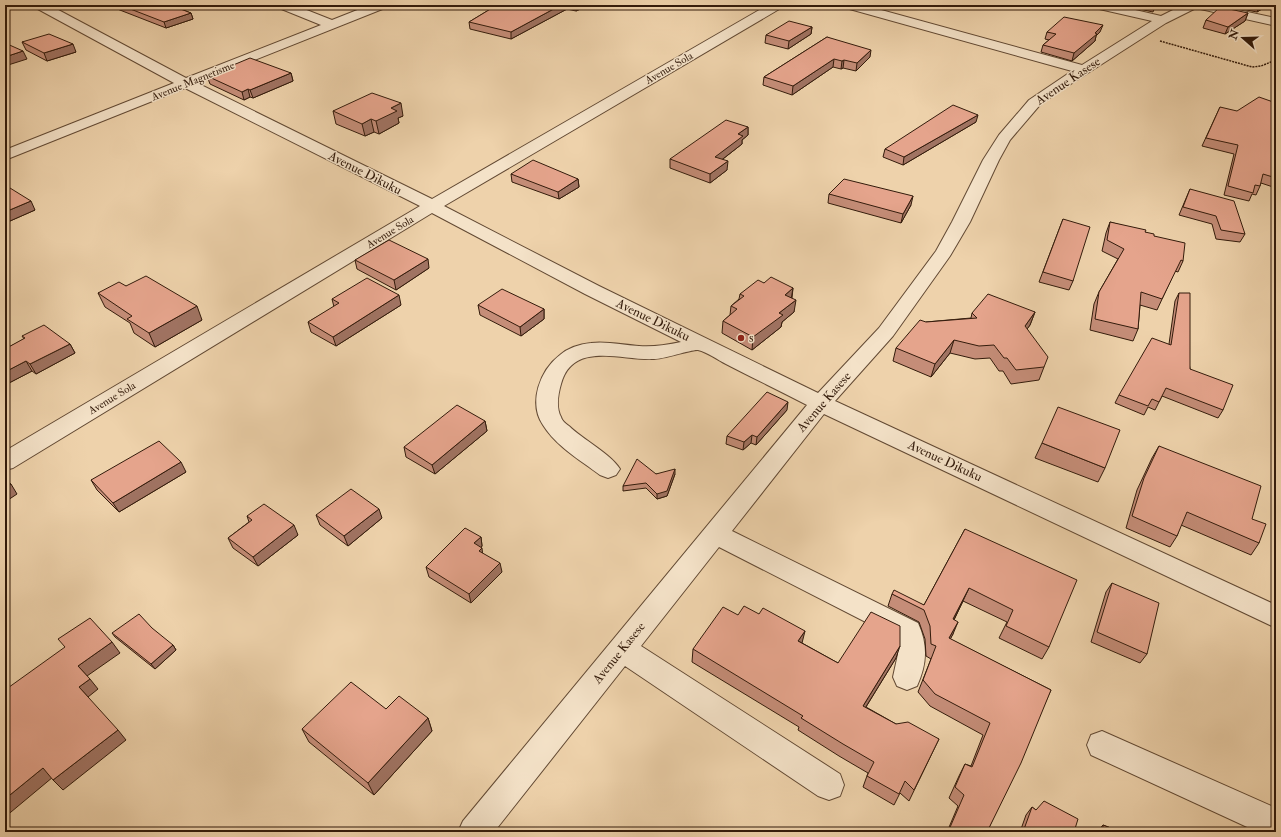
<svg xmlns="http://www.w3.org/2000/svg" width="1281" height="837" viewBox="0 0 1281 837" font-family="'IM FELL Double Pica',serif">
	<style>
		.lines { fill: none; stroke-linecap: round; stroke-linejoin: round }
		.minor-casing { stroke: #624933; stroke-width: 2 }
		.path { stroke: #331b0b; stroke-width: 1.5; stroke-dasharray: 2 1; stroke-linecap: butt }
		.minor { fill: #f4e2c8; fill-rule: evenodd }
		.wall { fill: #c58d78; stroke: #331b0b }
		.shaded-wall { fill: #a07362; stroke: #331b0b }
		.building { fill: #e5a48c; stroke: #331b0b }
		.poi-dot { fill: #8f2418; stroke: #f4e2c8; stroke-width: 1.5 }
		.labels { text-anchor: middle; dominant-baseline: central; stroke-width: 3; stroke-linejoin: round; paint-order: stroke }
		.far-street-label { font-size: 11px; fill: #331b0b; stroke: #f4e2c8 }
		.street-label { font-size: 13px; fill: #331b0b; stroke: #f4e2c8 }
		.poi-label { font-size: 13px; fill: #331b0b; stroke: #f4e2c8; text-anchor: start }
	</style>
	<rect width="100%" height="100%" fill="#eed2ab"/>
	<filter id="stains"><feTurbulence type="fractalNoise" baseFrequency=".005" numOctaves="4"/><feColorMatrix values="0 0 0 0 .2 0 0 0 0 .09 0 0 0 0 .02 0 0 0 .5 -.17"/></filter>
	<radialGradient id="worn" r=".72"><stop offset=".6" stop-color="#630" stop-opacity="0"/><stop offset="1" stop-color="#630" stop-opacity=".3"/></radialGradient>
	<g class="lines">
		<g class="minor-casing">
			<path id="minor" d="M34,5H49L186,78L321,25L279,8L277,5H294L332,20L370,5H387L385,8L197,83L432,199L768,5H783L781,8L444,206L599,286L818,393L879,328L936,251L952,222L983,160L999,135L1029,100L1072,71L846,8L844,5H863L1082,65L1152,21L1095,8L1093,5H1114L1161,16L1183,5H1215L1276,18V26L1196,8L1166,23L1052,96L1039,106L1010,140L999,160L970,222L950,256L893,336L835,401L1276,605V628L824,414L732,531L918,623C928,645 927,664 917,686L907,690L897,686L893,677L898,654L897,638L719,547L641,646L840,774L844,785L840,796L829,800L818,796L625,666L494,832H458L463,821L807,405C780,391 753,378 726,364C718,360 707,352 698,350C693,349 664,359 654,359C622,361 573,340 561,384C558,394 556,408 561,417C562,421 566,424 569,426C582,439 611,454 620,469L616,475L608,478L600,475C580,460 556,446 543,425C528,403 540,370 560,355C568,348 580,344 591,343C607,341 623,345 639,346C653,347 667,345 681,342L585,294L432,213L13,468L5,470V451L420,206L185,88L5,160V150L174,83L36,8Z
				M1102,731L1276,808V832H1258L1091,755L1087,745L1091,735Z"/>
		</g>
		<path class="path" d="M1160,41L1252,67L1261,66L1276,60"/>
		<use href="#minor" class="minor"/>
	</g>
	<path class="wall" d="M107,5H170L191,13L193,19L166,28Z
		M497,5H589L576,11L567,9L511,39L470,29L469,22Z
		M1121,5H1154L1155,7L1153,12Z
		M1226,5H1268L1257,12L1226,6Z
		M1248,13L1245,21L1225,34L1203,28L1206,20Z
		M812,27L811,34L788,49L765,43L766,35Z
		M1047,32H1100L1096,36L1095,41L1072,61L1041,52L1043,45L1049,40L1045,39Z
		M827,37L870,57L856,71L843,68L841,69L833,67L792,95L763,85L764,77Z
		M22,42L76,52L47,61L26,50Z
		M291,73L293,81L253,98L250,97L244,100L210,84L207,76Z
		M1220,107L1276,156V188L1261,183L1260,186L1256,195L1252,194L1249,201L1224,195L1234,154L1202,146Z
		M333,111L403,116L398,118L399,123L379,134L374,132L365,136L336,124Z
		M976,122L903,165L883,157L885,149Z
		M748,127V135L742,140V144L723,159L727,170L710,183L670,168V159Z
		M511,174L578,179L579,187L559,199L512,182Z
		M1190,189L1245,234L1240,242L1216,239L1212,224L1179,215Z
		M5,190L35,210L10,221L5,217Z
		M829,194L911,205L901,223L828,203Z
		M1063,219L1073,281L1069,290L1039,282Z
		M1110,222L1145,232L1154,236L1183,261L1178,272L1175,271L1157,310L1140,305L1138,329L1133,341L1090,330L1094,304L1099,292L1118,259L1102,251L1106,233Z
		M355,260L429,268L396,290L357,269Z
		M764,283L793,288L792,298L794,312L782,322L781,327L752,350L722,333L723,321L730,315L731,306L739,299L740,294Z
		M126,286L202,320L155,347L134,333L130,323L105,307L98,293Z
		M1179,293L1190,369L1223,410L1218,418L1162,396L1155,410L1148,407L1144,415L1115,403L1119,395L1169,344L1175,301Z
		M332,299L401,305L336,346L311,332L308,322L334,307Z
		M478,305L544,309V319L521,336L480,315Z
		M1035,312L1030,325L1027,329L1044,367L1039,380L1011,384L1003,371H999L990,358L975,359L950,353L931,377L893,361L896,348L926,322L971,318L972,313Z
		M22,336L70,344L75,353L36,374L32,371L9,383L5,380V349L24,339Z
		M787,410L756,445L751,443L743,450L726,444L727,436Z
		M485,421L487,431L435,474L406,457L404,447Z
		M1042,443L1105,468L1098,482L1035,458Z
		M1159,446L1252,519L1259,543L1251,555L1181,525L1177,536L1170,547L1126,528L1137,490L1152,458Z
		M186,472L119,512L97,490L91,480Z
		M656,474H675L667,496L657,499L646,488L623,491V486Z
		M316,515L382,518L348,546L320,525Z
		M247,516L298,535L258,566L233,548L228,538L249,522Z
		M965,529L1049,647L1042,659L999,638L1007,622L963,601L954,620L953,634L950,639L1051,690L987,832H947L958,806L949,798L959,776L965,764L971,766L983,735L930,706L918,692L931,659L926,656L925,639L919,622L888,606L892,594L924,605Z
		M481,537L482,546L481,548L482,553L502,572L471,603L429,577L426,567Z
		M1112,583L1147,654L1140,663L1091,642L1106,592Z
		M738,615L802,643L838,663L896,658L866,707L896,724L939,739L909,801L900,793L894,805L863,787L868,773L839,756L798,730L799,727L692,662L693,649Z
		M112,633L173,645L176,650L155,669L115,637Z
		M386,709L428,718L432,731L374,795L309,742L302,729Z
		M1032,807L1036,810L1074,832H1020L1026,815Z
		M1103,825L1121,832H1097Z"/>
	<path class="shaded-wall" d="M561,5H567V9L511,39V32Z
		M576,5H589L576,11Z
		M1260,5H1268L1257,12Z
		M191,13L193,19L166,28L164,22Z
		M1248,13L1245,21L1225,34L1228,27Z
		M1103,25L1100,32L1096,36L1095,41L1072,61L1074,53Z
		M812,27L811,34L788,49L789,41Z
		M73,44L76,52L47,61L44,53Z
		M871,50L870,57L856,71L857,63Z
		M23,51L27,59L5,66V57Z
		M834,59L833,67L792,95L793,86Z
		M844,60L843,68L841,69L842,61Z
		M291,73L293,81L253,98L250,90Z
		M248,89L250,97L244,100L242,92Z
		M401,103L403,116L398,118L399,123L379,134L376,121L391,108Z
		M978,115L976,122L903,165L904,157Z
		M371,119L374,132L365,136L362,124Z
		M748,127V135L742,140V144L715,165V157L738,134Z
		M728,161L727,170L710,183V174Z
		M578,179L579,187L559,199L558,192Z
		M913,196L911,205L901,223L903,214Z
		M31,201L35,210L10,221L5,212Z
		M428,259L429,268L396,290L394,280Z
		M793,288L791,300L785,295Z
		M399,295L401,305L336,346L333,337Z
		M796,300L794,312L782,322L781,327L752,350L753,337L779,313Z
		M197,306L202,320L155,347L149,333Z
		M544,309V319L521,336L520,327Z
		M1035,312L1030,325L1020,339L1025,326Z
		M954,340L950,353L931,377L935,364Z
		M70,344L75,353L36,374L30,364Z
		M26,361L32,371L9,383L5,376V372Z
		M788,402L787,410L756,445L757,437Z
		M485,421L487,431L435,474L432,465Z
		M752,435L751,443L743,450L744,442Z
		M181,462L186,472L119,512L113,503Z
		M675,469V474L667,496L657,499V494Z
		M11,484L17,494L5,502V488Z
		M379,509L382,518L348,546L344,536Z
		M294,525L298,535L258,566L253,557Z
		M481,537L482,546L476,553L474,543Z
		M482,548L483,557L479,551Z
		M500,563L502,572L471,603L469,594Z
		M969,588L963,601L948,632L953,619Z
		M958,622L953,634L944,651L949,638Z
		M805,631L802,643L798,641Z
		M112,642L120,653L87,676L78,666Z
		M173,645L176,650L155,669L151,664Z
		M900,646L896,658L859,718L863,706Z
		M90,679L98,689L88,697L79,687Z
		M428,718L432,731L374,795L368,783Z
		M118,730L126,740L63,790L53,780Z
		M43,768L53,777L5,817V799Z"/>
	<path class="building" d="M120,5H170L191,13L164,22Z
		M497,5H561L511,32L469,22Z
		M1146,5H1154L1155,7Z
		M1220,7L1248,13L1228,27L1206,20Z
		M1064,17L1103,25L1095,33L1097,34L1074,53L1043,45L1056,34L1047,32Z
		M789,21L812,27L789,41L766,35Z
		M49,34L73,44L44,53L22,42Z
		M827,37L871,50L857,63L844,60L842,61L834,59L793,86L764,77Z
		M5,43L23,51L5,57Z
		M250,58L291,73L250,90L248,89L242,92L207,76Z
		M372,93L401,103L391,108L397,111L376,121L371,119L362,124L333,111Z
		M1259,97L1276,103V155L1275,156H1276V178L1263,174L1260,186L1255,185L1253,193L1228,186L1238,145L1206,138L1220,107L1237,111Z
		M953,105L978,115L904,157L885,149Z
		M726,120L748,127L738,134L743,136L715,157L728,161L710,174L670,159Z
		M533,160L578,179L558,192L511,174Z
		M844,179L913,196L903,214L829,194Z
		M10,188L31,201L5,212V190Z
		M1190,189L1234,201L1245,234L1221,230L1216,216L1183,207Z
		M1063,219L1090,227L1073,281L1043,272Z
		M1110,222L1146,230L1145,232L1154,234V236L1185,243L1183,261L1181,260L1162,299L1141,292L1138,329L1095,319L1099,292L1124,249L1107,240Z
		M389,240L428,259L394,280L355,260Z
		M146,276L197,306L149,333L127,319L132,316L98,293L119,282L126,286Z
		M771,277L793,288L785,295L796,300L779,313L783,315L753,337L723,321L737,309L731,306L744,296L740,294L758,280L764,283Z
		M367,278L399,295L333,337L308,322L339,303L332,299Z
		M502,289L544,309L520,327L478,305Z
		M1179,293H1190V369L1233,385L1223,410L1166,388L1159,402L1152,399L1148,406L1119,395L1152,338L1171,345Z
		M988,294L1035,312L1025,326L1048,357L1044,367L1016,370L1007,358H1004L994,345L979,346L954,340L935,364L896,348L920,320L926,322L977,318L972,313Z
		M44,325L70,344L30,364L26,361L5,372V349L25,338L22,336Z
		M767,392L788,402L757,437L752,435L744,442L727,436Z
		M457,405L485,421L432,465L404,447Z
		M1058,407L1120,430L1105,468L1042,443Z
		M159,441L181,462L113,503L91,480Z
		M1159,446L1261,486L1252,519L1266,524L1259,543L1187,512L1177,536L1132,516L1144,478Z
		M637,459L656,474L675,469L667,491L657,494L646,483L623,486Z
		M5,479L11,484L5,488Z
		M351,489L379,509L344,536L316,515Z
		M264,504L294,525L253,557L228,538L252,520L247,516Z
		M465,528L481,537L474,543L482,548L479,551L500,563L469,594L426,567Z
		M965,529L1077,580L1049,647L1006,626L1013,610L969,588L953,619L958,622L949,638L1051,690L1021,763L987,832H948L964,795L955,787L965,764L972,767L990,723L935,694L923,680L936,646L931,644L930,626L924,610L892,594L894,590L924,605Z
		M1112,583L1159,603L1147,654L1097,632Z
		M744,606L759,614L763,608L805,631L798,641L838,663L871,612L900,626V646L863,706L896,724L908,722L939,739L914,790L905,781L899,794L867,776L874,762L843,744L801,718L803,716L693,649L723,607L738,615Z
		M139,614L152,628L173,645L151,664L112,633Z
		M90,618L112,642L78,666L90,679L79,687L118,730L53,780L43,768L5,799V690L65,647L58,639Z
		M351,682L386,709L399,696L428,718L368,783L302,729Z
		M1044,801L1078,819L1074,832H1023L1032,807L1036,810Z
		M5,824L16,832H5Z
		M1103,825L1121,832H1103Z"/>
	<circle class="poi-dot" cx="741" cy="338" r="4"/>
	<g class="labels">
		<g class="far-street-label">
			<text transform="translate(669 68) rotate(-30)">Avenue Sola</text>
			<text transform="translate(193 81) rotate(-22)">Avenue Magnetisme</text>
			<text transform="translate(390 232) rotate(-31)">Avenue Sola</text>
			<text transform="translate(112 398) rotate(-31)">Avenue Sola</text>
		</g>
		<g class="street-label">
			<text transform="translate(1068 81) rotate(-34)">Avenue Kasese</text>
			<text transform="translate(365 173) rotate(27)">Avenue Dikuku</text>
			<text transform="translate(653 320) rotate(26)">Avenue Dikuku</text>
			<text transform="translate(824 402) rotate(-49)">Avenue Kasese</text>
			<text transform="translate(945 461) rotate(25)">Avenue Dikuku</text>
			<text transform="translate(619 653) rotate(-51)">Avenue Kasese</text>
		</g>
		<g class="poi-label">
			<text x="749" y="338">s</text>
		</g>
	</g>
	<rect width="1281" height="837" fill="none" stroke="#eed2ab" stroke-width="20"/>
	<rect x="6" y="6" width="1269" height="825" fill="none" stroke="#331b0b" stroke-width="2"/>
	<rect x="10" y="10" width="1261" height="817" fill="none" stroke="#331b0b"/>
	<g transform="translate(1243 38) rotate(290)" stroke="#f4e2c8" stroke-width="3" paint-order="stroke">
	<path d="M0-3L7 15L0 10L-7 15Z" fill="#331b0b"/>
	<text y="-6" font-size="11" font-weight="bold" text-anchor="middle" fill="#331b0b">N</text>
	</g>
	<rect width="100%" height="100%" filter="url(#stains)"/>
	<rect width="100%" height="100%" fill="url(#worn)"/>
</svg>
